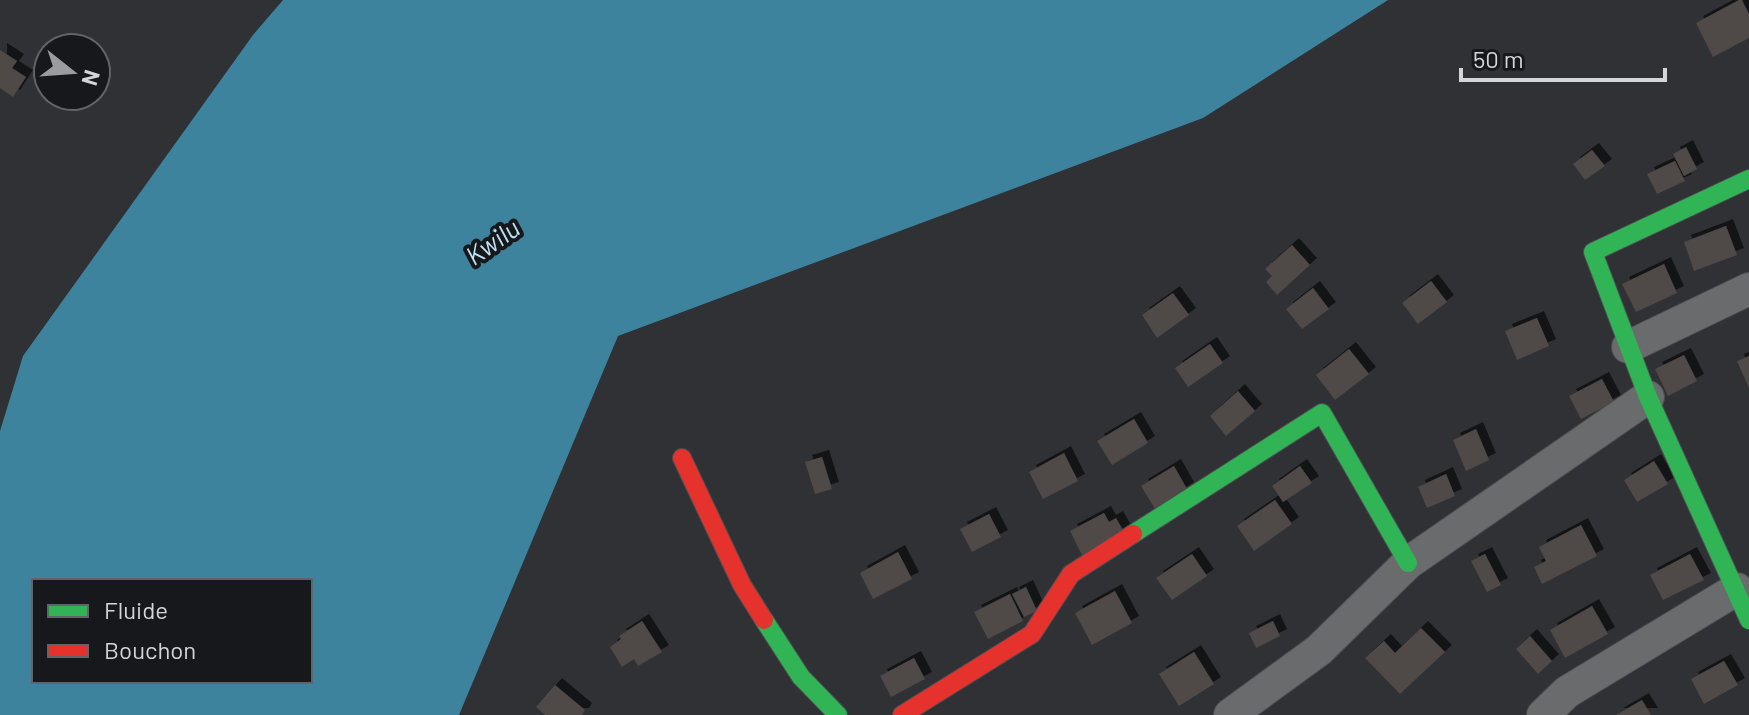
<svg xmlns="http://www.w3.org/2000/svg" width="1749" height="715" viewBox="0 0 1749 715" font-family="Barlow,sans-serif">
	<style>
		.water { fill: #3e839e; fill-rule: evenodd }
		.building { fill: #504846; filter: url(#shadow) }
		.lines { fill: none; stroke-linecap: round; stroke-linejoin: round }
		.street-casing { stroke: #4c4e52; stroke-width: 34 }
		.fast-casing { stroke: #4c4e52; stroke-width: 20 }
		.jam-casing { stroke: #4c4e52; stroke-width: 20 }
		.street { stroke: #6a6b6d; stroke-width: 32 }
		.fast { stroke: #30b455; stroke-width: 18 }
		.jam { stroke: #e5322d; stroke-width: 18 }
		.labels { text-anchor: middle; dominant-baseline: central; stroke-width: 8; stroke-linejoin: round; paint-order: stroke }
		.water-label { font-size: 26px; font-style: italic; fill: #bde3f4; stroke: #17181b }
	</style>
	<defs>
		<filter id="shadow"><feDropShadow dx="7" dy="-7" stdDeviation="0" flood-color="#0009"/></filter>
	</defs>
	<rect width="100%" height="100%" fill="#2f3135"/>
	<path class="water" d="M283,0H1388L1203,118L618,336L459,715H0V431L23,356L253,35ZM34,581H310V681H34Z"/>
	<path class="building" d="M1739,0H1742L1749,14V38L1713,57L1696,23Z
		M0,50L17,61L12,68L26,77L13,97L0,88Z
		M1686,147L1697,169L1684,176L1673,154Z
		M1592,150L1605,166L1585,180L1573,164Z
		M1675,161L1685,181L1657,194L1647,174Z
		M1726,226L1737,255L1694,271L1684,242Z
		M1292,245L1310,265L1277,295L1266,282L1272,276L1265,269Z
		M1664,264L1677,293L1636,312L1622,284Z
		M1431,281L1447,302L1418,324L1402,303Z
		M1313,288L1329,309L1302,329L1286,309Z
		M1173,293L1189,315L1157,338L1142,315Z
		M1537,318L1549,346L1517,360L1505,331Z
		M1210,344L1223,363L1188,387L1175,368Z
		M1349,349L1369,374L1335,400L1316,375Z
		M1684,355L1697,381L1668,396L1655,369Z
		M1749,356V388L1737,361Z
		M1602,379L1614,402L1581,419L1569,396Z
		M1238,391L1255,411L1226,436L1210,416Z
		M1134,419L1148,443L1112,465L1097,441Z
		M1476,429L1489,460L1466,471L1453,440Z
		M1064,453L1078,481L1043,499L1029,472Z
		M822,457L832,489L815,494L805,462Z
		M1654,461L1668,484L1637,502L1624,480Z
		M1174,466L1187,489L1155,509L1141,486Z
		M1300,466L1312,483L1283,502L1272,486Z
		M1446,474L1455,496L1427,508L1418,487Z
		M1275,500L1292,524L1254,551L1237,526Z
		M1104,513L1109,522L1116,518L1124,532L1082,555L1070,531Z
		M989,514L1001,537L972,552L960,529Z
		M1581,525L1597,556L1542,584L1534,567L1546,561L1539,547Z
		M898,552L912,579L873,599L860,573Z
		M1192,554L1207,576L1172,600L1156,578Z
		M1485,554L1501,585L1487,592L1471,561Z
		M1690,554L1704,580L1663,600L1650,575Z
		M1026,587L1037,611L1024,617L1012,594Z
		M1115,591L1132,623L1092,645L1075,613Z
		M1010,594L1023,621L988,639L974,612Z
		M1592,606L1608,634L1565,658L1550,630Z
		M642,621L662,652L638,666L634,659L622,667L610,647L621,639L619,636Z
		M1273,621L1280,636L1256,648L1249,633Z
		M1421,628L1445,652L1400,694L1365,658L1384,641L1395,653Z
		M1530,636L1552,661L1538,674L1516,649Z
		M1194,652L1214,684L1179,706L1159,674Z
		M914,658L925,679L891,697L880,676Z
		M1724,661L1738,685L1704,704L1691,679Z
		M555,685L585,710L582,715H545L536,707Z
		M1642,700L1651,715H1616Z"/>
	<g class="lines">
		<g class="street-casing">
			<path id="street" d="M1628,347L1749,289
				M1230,715L1319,650L1408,563L1648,397
				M1543,715L1567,692L1737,589"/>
		</g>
		<g class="fast-casing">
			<path id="fast" d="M1749,179L1593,252L1648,397L1749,620
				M1133,534L1322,413L1408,563
				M764,620L801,677L838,715"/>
		</g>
		<g class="jam-casing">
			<path id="jam" d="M682,458L742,585L764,620
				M902,715L1032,634L1071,574L1133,534"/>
		</g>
		<use href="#street" class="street"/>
		<use href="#fast" class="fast"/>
		<use href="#jam" class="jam"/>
	</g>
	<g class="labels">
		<g class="water-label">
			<text transform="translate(492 241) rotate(-35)">Kwilu</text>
		</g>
	</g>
	<rect x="32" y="579" width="280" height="104" fill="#17181b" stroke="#626467" stroke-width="2"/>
	<rect x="48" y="605" width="40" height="12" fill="#30b455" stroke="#626467" stroke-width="2"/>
	<text x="104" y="619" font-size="24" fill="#d3d5d9">Fluide</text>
	<rect x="48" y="645" width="40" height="12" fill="#e5322d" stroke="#626467" stroke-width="2"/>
	<text x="104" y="659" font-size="24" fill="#d3d5d9">Bouchon</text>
	<g transform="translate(72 72) rotate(107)"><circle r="38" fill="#17181b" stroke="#626467" stroke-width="2"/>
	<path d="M0-6L14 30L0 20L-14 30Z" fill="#9a9ca0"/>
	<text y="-12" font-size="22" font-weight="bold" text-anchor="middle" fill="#d3d5d9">N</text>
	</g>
	<path d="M1461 68v12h204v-12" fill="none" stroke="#d3d5d9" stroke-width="4"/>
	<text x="1473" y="68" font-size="24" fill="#d3d5d9" stroke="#17181b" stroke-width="6" paint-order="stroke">50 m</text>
</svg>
